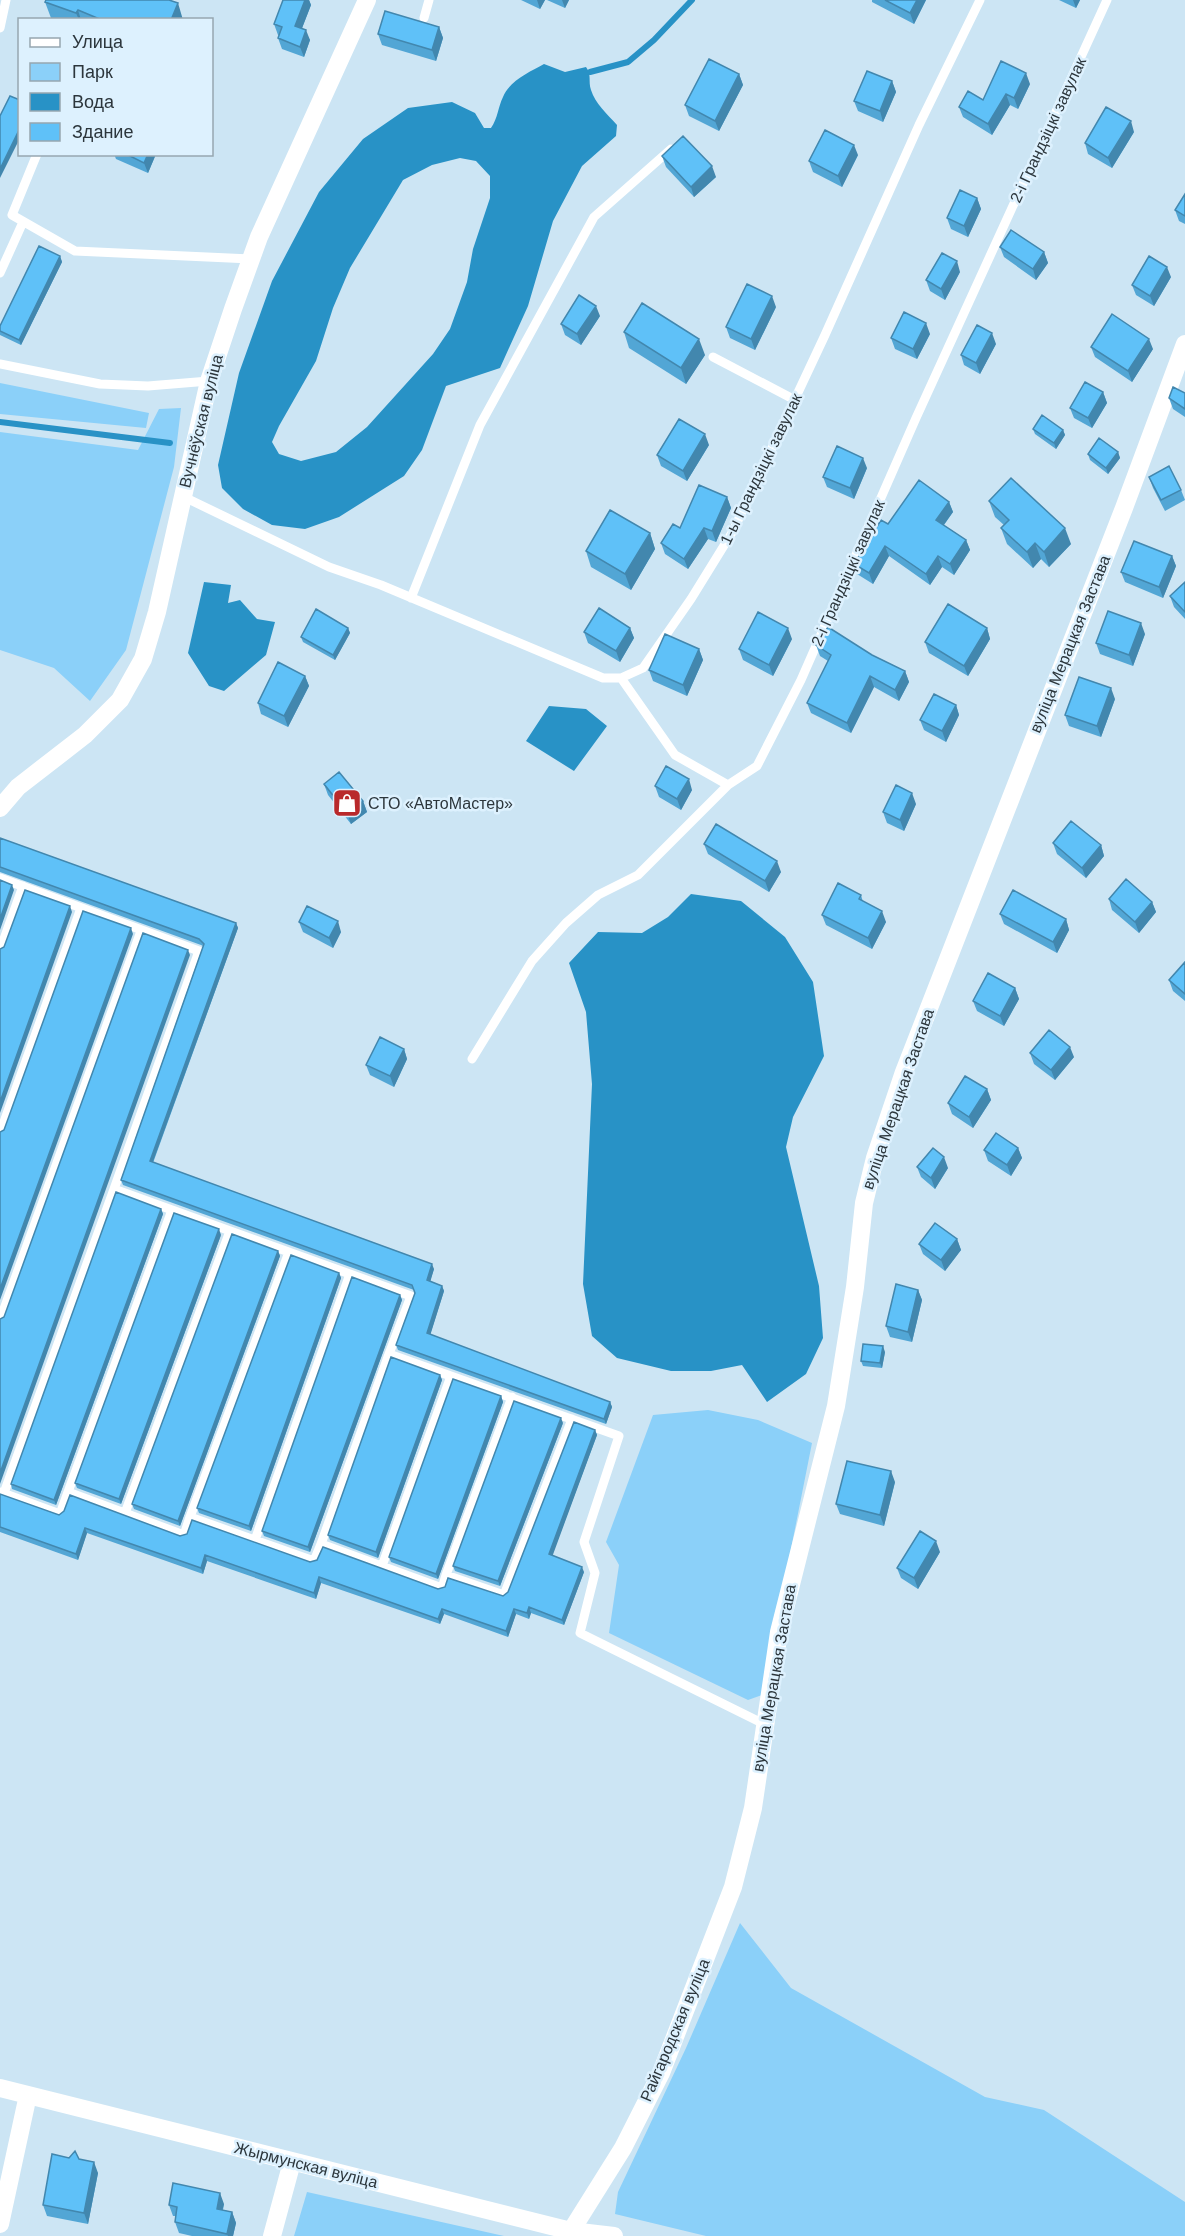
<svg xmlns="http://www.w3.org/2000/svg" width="1185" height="2236" viewBox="0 0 1185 2236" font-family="Helvetica,sans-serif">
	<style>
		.green { fill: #8bd0f9 }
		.water { fill: #2892c6; fill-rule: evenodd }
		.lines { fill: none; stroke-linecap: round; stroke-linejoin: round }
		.stream { stroke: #2892c6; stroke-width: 6 }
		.service { stroke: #fff; stroke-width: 9 }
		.minor { stroke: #fff; stroke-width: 18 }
		.wall { fill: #52a6d5 }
		.shaded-wall { fill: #4287ae }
		.building { fill: #5fc1f8; stroke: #4287ae; stroke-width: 1.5 }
		.labels { text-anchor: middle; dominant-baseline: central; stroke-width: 5; stroke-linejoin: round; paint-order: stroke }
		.street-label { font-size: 16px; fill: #2c363c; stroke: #ddf1fe }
		.poi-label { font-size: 16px; fill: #2c363c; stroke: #ddf1fe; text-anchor: start }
	</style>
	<rect width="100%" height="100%" fill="#cce5f4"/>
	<path class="green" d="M0,383L149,413L146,428L0,414Z
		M181,408L174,467L126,650L90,701L54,668L0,650V432L138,450L159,409Z
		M708,1410L758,1420L812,1443L762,1695L748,1700L609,1633L619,1565L606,1542L653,1415Z
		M740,1923L791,1988L985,2097L1044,2110L1185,2202V2236H706L615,2214L618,2192L686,2048Z
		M307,2192L504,2236H294Z"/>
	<path class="water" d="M544,64L565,72L586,67C592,75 588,81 591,90C595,103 607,114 617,125L616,136L582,166L553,221L528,306L500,368L446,386L422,450L404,476L339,517L305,529L272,525L243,509L222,488L218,465L239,373L272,281L319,192L363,139L408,108L452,102L475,113L484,128H491C498,118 498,107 503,97C510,80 530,72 544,64ZM460,158L476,161L490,176V198L473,249L467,282L450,329L433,354L367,427L336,452L301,461L279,454L272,442L279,426L316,361L333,308L350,268L403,180L432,165Z
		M204,582L231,585L228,603L240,600L257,619L275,622L266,655L224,691L209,686L188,653Z
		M549,706L586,709L607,726L574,771L526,741Z
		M691,894L741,901L785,937L813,982L824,1056L793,1117L786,1147L819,1286L823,1338L806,1374L767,1402L742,1365L711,1371H671L617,1358L592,1336L583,1284L592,1084L586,1012L569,963L598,932L642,933L668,917Z"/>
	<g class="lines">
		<path class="stream" d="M590,72L628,62L654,40L692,0
			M0,422L170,443"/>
		<path class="service" d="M424,18L429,0
			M0,28L6,0
			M37,154L12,215L75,251L251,259
			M0,273L23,222
			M713,357L795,400
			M0,364L100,384L148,386L209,381
			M182,496L329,567L381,585L603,678H621L643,668L691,599L733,531L825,335L919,125L980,0
			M411,598L480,425L594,217L671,149
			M621,678L675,755L728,785
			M0,878L199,951L114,1189L411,1296L389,1354L619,1436L584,1542L595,1573L580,1633L764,1724
			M0,950L23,886
			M472,1059L532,961L566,923L598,895L638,875L728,785L757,766L801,680L916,418L1107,0
			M0,1133L81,908
			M0,1320L141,931
			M0,1492L60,1514L68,1492L184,1535L190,1517L314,1561L321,1544L442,1588L446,1575L504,1595L572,1419
			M68,1492L172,1210
			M4,1493L114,1189
			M125,1513L230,1231
			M190,1517L289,1252
			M255,1540L350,1274
			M321,1544L389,1354
			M382,1566L451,1376
			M446,1575L512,1397"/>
		<path class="minor" d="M0,808L18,787L85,735L120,700L143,659L157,612L209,381L233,309L259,237L367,0
			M0,2088L571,2231L614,2236
			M0,2224L28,2095
			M571,2231L623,2148L661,2073L733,1887L753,1808L779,1632L836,1406L855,1287L864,1203L875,1158L904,1072L1124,508L1185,344
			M272,2236L292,2162"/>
	</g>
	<path class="wall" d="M283,0H309L311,5L302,28L310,40L304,57L282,49L278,38L279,35H278L274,24Z
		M521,0H545L540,9Z
		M547,0H569L565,8Z
		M872,0H926L914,24L872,2Z
		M1059,0H1080L1076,8Z
		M45,2L183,19L56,20L51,18Z
		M439,27L443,38L436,61L382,45L378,34Z
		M739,74L743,85L719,131L689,116L685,105Z
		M892,81L896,92L883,122L858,111L854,101Z
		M1030,84L1018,109L1010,105L992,135L963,117L959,107Z
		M1134,132L1112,168L1088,154L1085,143Z
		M114,154H156L148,173L116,159Z
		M858,155L842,187L813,172L809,161Z
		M662,156L716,177L694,197L666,167Z
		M1185,194V224L1179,221L1175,210Z
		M977,198L981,209L968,237L951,229L947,218Z
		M1000,247L1044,252L1048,263L1036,280L1004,257Z
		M60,256L62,262L21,345L0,335V326Z
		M960,272L945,300L930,291L926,280Z
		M1171,277L1154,306L1136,295L1132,285Z
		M776,307L755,350L730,338L726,327Z
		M600,316L581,345L565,335L561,324Z
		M624,332L705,355L686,384L629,348Z
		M930,334L917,359L895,349L891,338Z
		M996,344L980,374L964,365L961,355Z
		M1091,347L1153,349L1132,382L1095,357Z
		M1103,392L1107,403L1092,428L1074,418L1070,408Z
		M1185,393V417L1173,409L1169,398Z
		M1033,429L1063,430L1065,435L1056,449L1035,434Z
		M709,445L687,481L661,466L657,455Z
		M1118,452L1120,458L1108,474L1090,460L1088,454Z
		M867,468L854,499L827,487L823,477Z
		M1149,477L1181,490L1185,500L1165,511L1153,488Z
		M727,497L731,508L716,542L708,539L688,569L665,554L661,543Z
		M989,501L1071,544L1049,567L1041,559L1033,568L1007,544L1001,528L1004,525L995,517Z
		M949,502L953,512L944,525L966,540L970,550L954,575L942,567L930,585L889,556L873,584L857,574L854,564L888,524Z
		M650,533L655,549L631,590L591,567L586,551Z
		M1172,556L1176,566L1163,598L1125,582L1121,572Z
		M1185,582V619L1174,607L1170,596Z
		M348,628L350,633L335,660L303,642L301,637Z
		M630,628L634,638L620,662L588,643L584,632Z
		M987,628L990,639L968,676L929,653L925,642Z
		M1145,634L1133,666L1100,654L1096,643Z
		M792,639L773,676L743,660L739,649Z
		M816,645L872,655L905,671L909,682L899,701L874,687L851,733L811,713L807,703L828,661L820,656Z
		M699,649L703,660L687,696L653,681L649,670Z
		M305,676L309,686L288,727L261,714L258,703Z
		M1115,699L1101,737L1069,726L1065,715Z
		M956,705L959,715L946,742L924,730L920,720Z
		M324,784L363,801L367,812L351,824L328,795Z
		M655,786L692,790L681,810L659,797Z
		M916,804L904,831L887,823L883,812Z
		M0,838L236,923L238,928L153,1163L434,1269L430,1281L442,1286L444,1291L430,1335L610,1402L612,1407L606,1424L398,1350L396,1345L415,1293L414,1290L123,1185L121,1180L203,946L201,945L0,872Z
		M1053,843L1101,845L1104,856L1086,878L1057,854Z
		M704,844L781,872L769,892L708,854Z
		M861,895L863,902L886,922L872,949L826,925L822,915Z
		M1109,899L1152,902L1156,912L1139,933L1112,910Z
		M1000,914L1066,919L1069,930L1057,953L1004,924Z
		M299,922L341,932L333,948L303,932Z
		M1185,962V1001L1173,991L1169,980Z
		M1015,988L1019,999L1004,1026L977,1011L973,1001Z
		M404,1049L407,1059L394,1087L370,1075L366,1065Z
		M1030,1053L1074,1057L1055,1080L1034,1064Z
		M987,1089L991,1100L973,1128L952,1114L948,1103Z
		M1018,1148L1022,1158L1011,1176L988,1161L984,1150Z
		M917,1167L948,1168L935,1189L921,1177Z
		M161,1209L163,1214L56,1505L12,1489L11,1484Z
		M221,1235L121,1504L77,1488L75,1483Z
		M957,1239L961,1250L945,1271L923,1254L919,1244Z
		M278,1251L280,1256L180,1526L134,1509L132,1504Z
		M339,1273L341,1278L251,1531L199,1513L197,1508Z
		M918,1290L922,1300L912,1342L890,1337L886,1326Z
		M400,1295L402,1300L310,1552L264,1536L262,1531Z
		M885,1352L882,1368L863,1366L861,1361Z
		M440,1375L442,1380L378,1558L330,1540L328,1535Z
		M501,1396L503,1402L438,1579L391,1562L389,1557Z
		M563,1423L500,1586L455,1571L453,1566Z
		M595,1430L597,1435L552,1555L584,1572L564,1625L531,1613L529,1619L516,1614L508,1637L444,1614L440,1624L321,1583L316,1599L207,1561L203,1574L87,1533L78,1560L0,1532V1494L59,1515L180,1536L438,1589L503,1596L508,1592Z
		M895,1482L884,1526L840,1514L836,1504Z
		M940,1552L918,1589L901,1578L897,1568Z
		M79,2159L98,2173L88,2224L47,2216L43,2205Z
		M224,2204L223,2210L232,2212L236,2223L233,2236H192L179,2233L175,2222L176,2216H173L169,2205Z"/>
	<path class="shaded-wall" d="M305,0H309L311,5L299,36L295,26Z
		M537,0H545L540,9Z
		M562,0H569L565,8Z
		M917,0H926L914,24L910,13Z
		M1073,0H1080L1076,8Z
		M178,3L183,20H171Z
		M78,10L81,20H79L76,13Z
		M439,27L443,38L436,61L432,50Z
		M306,30L310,40L304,57L300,47Z
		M1026,73L1030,84L1018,109L1014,98Z
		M739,74L743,85L719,131L715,121Z
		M892,81L896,92L883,122L880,111Z
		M1006,94L1010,105L992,135L988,124Z
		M1131,121L1134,132L1112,168L1108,158Z
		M20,128V138L0,178V169Z
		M854,145L858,155L842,187L838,176Z
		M148,154H156L148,173L144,163Z
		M712,166L716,177L694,197L691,187Z
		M977,198L981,209L968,237L964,226Z
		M1044,252L1048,263L1036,280L1033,269Z
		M60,256L62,262L21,345L19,340Z
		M957,261L960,272L945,300L941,289Z
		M1167,267L1171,277L1154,306L1150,296Z
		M772,296L776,307L755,350L751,339Z
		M596,306L600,316L581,345L577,334Z
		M926,323L930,334L917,359L913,349Z
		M992,333L996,344L980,374L976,363Z
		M699,339L705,355L686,384L681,368Z
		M1149,339L1153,349L1132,382L1128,371Z
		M1103,392L1107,403L1092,428L1088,418Z
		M1063,430L1065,435L1056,449L1054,443Z
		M705,434L709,445L687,481L683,471Z
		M1118,452L1120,458L1108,474L1106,468Z
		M863,458L867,468L854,499L850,488Z
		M727,497L731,508L716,542L712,531Z
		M949,502L953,512L940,530L936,520Z
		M704,528L708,539L688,569L684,559Z
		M1065,528L1071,544L1049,567L1044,552Z
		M650,533L655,549L631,590L625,574Z
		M966,540L970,550L954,575L950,564Z
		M1035,543L1041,559L1033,568L1027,552Z
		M885,546L889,556L873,584L869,573Z
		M938,556L942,567L930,585L926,574Z
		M1172,556L1176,566L1163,598L1159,587Z
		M1141,623L1145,634L1133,666L1129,655Z
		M348,628L350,633L335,660L333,655Z
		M630,628L634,638L620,662L616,651Z
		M788,628L792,639L773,676L769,665Z
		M987,628L990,639L968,676L964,666Z
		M699,649L703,660L687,696L683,685Z
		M905,671L909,682L899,701L895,690Z
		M305,676L309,686L288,727L284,716Z
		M870,676L874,687L851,733L847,723Z
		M1111,688L1115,699L1101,737L1097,726Z
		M956,705L959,715L946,742L942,731Z
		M689,779L692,790L681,810L677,799Z
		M912,793L916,804L904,831L900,820Z
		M363,801L367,812L351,824L347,813Z
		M1101,845L1104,856L1086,878L1082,868Z
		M777,861L781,872L769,892L765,881Z
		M12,885L14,890L0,930V919Z
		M1152,902L1156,912L1139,933L1135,922Z
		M70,906L72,912L0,1113V1102Z
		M882,911L886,922L872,949L868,938Z
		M1066,919L1069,930L1057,953L1053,942Z
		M338,921L341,932L333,948L329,938Z
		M236,923L238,928L151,1167L150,1161Z
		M131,928L133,934L0,1300V1289Z
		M188,950L190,955L0,1484V1473Z
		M1015,988L1019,999L1004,1026L1000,1016Z
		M1070,1047L1074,1057L1055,1080L1051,1070Z
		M404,1049L407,1059L394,1087L390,1076Z
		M987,1089L991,1100L973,1128L969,1117Z
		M1018,1148L1022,1158L1011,1176L1007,1165Z
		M944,1157L948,1168L935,1189L931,1178Z
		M161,1209L163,1214L56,1505L54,1500Z
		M219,1229L221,1235L121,1504L119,1499Z
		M957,1239L961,1250L945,1271L941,1260Z
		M278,1251L280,1256L180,1526L178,1521Z
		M432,1264L434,1269L429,1286L427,1280Z
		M339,1273L341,1278L251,1531L249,1526Z
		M442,1286L444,1291L429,1339L427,1333Z
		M918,1290L922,1300L912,1342L908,1332Z
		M400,1295L402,1300L310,1552L308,1547Z
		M883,1346L885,1352L882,1368L880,1363Z
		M440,1375L442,1380L378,1558L376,1552Z
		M501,1396L503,1402L438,1579L436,1574Z
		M610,1402L612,1407L606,1424L604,1419Z
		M561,1418L563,1423L500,1586L498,1581Z
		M595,1430L597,1435L551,1560L549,1554Z
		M891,1471L895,1482L884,1526L880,1515Z
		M85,1528L87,1533L78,1560L76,1554Z
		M936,1541L940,1552L918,1589L914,1578Z
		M205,1555L207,1561L203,1574L201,1568Z
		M582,1567L584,1572L564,1625L562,1620Z
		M319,1577L321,1583L316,1599L314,1593Z
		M529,1607L531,1613L529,1619L527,1613Z
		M442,1609L444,1614L440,1624L438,1619Z
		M514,1609L516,1614L508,1637L506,1631Z
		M94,2162L98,2173L88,2224L84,2213Z
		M220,2193L224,2204L220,2219L217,2209Z
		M232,2212L236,2223L233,2236H228L227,2234Z"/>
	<path class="building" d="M46,0H169L178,3L171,20H102L78,10L76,13L45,2Z
		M283,0H305L295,26L306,30L300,47L278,38L282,27L274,24Z
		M885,0H917L910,13Z
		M385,11L439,27L432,50L378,34Z
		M709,59L739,74L715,121L685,105Z
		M1001,61L1026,73L1014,98L1006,94L988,124L959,107L968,91L983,100Z
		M867,71L892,81L880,111L854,101Z
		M10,96L20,100V128L0,169V116Z
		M1106,107L1131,121L1108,158L1085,143Z
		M825,130L854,145L838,176L809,161Z
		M683,136L712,166L691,187L662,156Z
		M126,154H148L144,163Z
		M960,190L977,198L964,226L947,218Z
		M1185,194V216L1175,210Z
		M1011,230L1044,252L1033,269L1000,247Z
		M39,246L60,256L19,340L0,331V326Z
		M942,253L957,261L941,289L926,280Z
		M1149,256L1167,267L1150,296L1132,285Z
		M747,284L772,296L751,339L726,327Z
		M579,295L596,306L577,334L561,324Z
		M642,303L699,339L681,368L624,332Z
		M904,312L926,323L913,349L891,338Z
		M1112,314L1149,339L1128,371L1091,347Z
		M977,325L992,333L976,363L961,355Z
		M1085,382L1103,392L1088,418L1070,408Z
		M1173,387L1185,393V409L1169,398Z
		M1042,415L1063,430L1054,443L1033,429Z
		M679,419L705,434L683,471L657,455Z
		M1099,438L1118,452L1106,468L1088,454Z
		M837,446L863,458L850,488L823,477Z
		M1169,466L1181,490L1161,500L1149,477Z
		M1011,478L1065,528L1044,552L1035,543L1027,552L1001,528L1009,520L989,501Z
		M919,480L949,502L936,520L966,540L950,564L938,556L926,574L885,546L869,573L854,564L881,520L888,524Z
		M699,485L727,497L712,531L704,528L684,559L661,543L673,524L680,528Z
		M610,510L650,533L625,574L586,551Z
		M1134,541L1172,556L1159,587L1121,572Z
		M1185,582V612L1170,596Z
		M948,604L987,628L964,666L925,642Z
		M599,608L630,628L616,651L584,632Z
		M316,609L348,628L333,655L301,637Z
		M1108,611L1141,623L1129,655L1096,643Z
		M758,612L788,628L769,665L739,649Z
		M828,627L872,655L905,671L895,690L870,676L847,723L807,703L831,655L816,645Z
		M665,634L699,649L683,685L649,670Z
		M278,662L305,676L284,716L258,703Z
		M1079,677L1111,688L1097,726L1065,715Z
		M934,694L956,705L942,731L920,720Z
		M666,766L689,779L677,799L655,786Z
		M339,772L363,801L347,813L324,784Z
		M896,785L912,793L900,820L883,812Z
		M1071,821L1101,845L1082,868L1053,843Z
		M716,824L777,861L765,881L704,844Z
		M0,838L236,923L150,1161L432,1264L427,1280L442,1286L427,1333L610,1402L604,1419L396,1345L415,1293L412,1285L121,1180L204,944L199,939L0,867Z
		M1126,879L1152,902L1135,922L1109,899Z
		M0,880L12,885L0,919Z
		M838,883L861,895L859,899L882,911L868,938L822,915Z
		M25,890L70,906L0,1102V949L4,947Z
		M1013,890L1066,919L1053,942L1000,914Z
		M307,906L338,921L329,938L299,922Z
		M83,911L131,928L0,1289V1132L4,1130Z
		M143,933L188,950L0,1473V1319L4,1317Z
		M1185,962V994L1169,980Z
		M988,973L1015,988L1000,1016L973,1001Z
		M1049,1030L1070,1047L1051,1070L1030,1053Z
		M380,1037L404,1049L390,1076L366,1065Z
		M965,1076L987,1089L969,1117L948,1103Z
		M996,1133L1018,1148L1007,1165L984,1150Z
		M933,1148L944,1157L931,1178L917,1167Z
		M116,1192L161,1209L54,1500L11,1484Z
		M174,1213L219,1229L119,1499L75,1483Z
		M935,1223L957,1239L941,1260L919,1244Z
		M232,1234L278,1251L178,1521L132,1504Z
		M291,1255L339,1273L249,1526L197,1508Z
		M352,1277L400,1295L308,1547L262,1531Z
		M896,1284L918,1290L908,1332L886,1326Z
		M863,1344L883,1346L880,1363L861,1361Z
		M391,1357L440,1375L376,1552L328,1535Z
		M453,1379L501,1396L436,1574L389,1557Z
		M514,1401L561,1418L498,1581L453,1566Z
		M574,1422L595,1430L549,1554L582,1567L562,1620L529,1607L527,1613L514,1609L506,1631L442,1609L438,1619L319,1577L314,1593L205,1555L201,1568L85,1528L76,1554L0,1527V1494L59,1515L64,1511L70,1495L180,1536L187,1534L192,1520L310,1562L317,1560L323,1547L438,1589L445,1587L448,1578L503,1596L508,1592Z
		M847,1461L891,1471L880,1515L836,1504Z
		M920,1531L936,1541L914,1578L897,1568Z
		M75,2151L79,2159L94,2162L84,2213L43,2205L52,2154L69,2158Z
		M173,2183L220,2193L217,2209L232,2212L227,2234L175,2222L177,2207L169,2205Z"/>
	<defs>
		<g id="shop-square" transform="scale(1.5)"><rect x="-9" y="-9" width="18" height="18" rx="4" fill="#b9292b" stroke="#ddf1fe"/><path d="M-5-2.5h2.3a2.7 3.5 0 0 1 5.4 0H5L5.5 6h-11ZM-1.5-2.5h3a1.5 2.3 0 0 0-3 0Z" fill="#fff"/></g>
	</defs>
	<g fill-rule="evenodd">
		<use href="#shop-square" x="347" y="803"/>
	</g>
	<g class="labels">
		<g class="street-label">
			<text transform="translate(1048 130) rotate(-65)">2-і Грандзіцкі завулак</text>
			<text transform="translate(201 421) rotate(-76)">Вучнёўская вуліца</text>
			<text transform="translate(761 469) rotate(-64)">1-ы Грандзіцкі завулак</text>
			<text transform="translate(848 573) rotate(-66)">2-і Грандзіцкі завулак</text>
			<text transform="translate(1070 644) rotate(-68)">вуліца Мерацкая Застава</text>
			<text transform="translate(898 1099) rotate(-71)">вуліца Мерацкая Застава</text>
			<text transform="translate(774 1678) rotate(-80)">вуліца Мерацкая Застава</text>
			<text transform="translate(675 2030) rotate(-67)">Райгародская вуліца</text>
			<text transform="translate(306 2165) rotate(14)">Жырмунская вуліца</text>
		</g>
		<g class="poi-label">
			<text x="368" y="803">СТО «АвтоМастер»</text>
		</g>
	</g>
	<rect x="18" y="18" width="195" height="138" fill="#ddf1fe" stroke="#96a6b0" stroke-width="1.5"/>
	<rect x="30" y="38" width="30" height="9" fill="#ffffff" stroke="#96a6b0" stroke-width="1.5"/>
	<text x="72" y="48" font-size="18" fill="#2c363c">Улица</text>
	<rect x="30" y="63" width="30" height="18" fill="#8bd0f9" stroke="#96a6b0" stroke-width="1.5"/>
	<text x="72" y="78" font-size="18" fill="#2c363c">Парк</text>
	<rect x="30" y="93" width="30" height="18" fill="#2892c6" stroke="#96a6b0" stroke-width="1.5"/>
	<text x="72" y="108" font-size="18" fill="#2c363c">Вода</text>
	<rect x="30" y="123" width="30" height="18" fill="#5fc1f8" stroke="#96a6b0" stroke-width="1.5"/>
	<text x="72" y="138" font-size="18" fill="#2c363c">Здание</text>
</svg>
